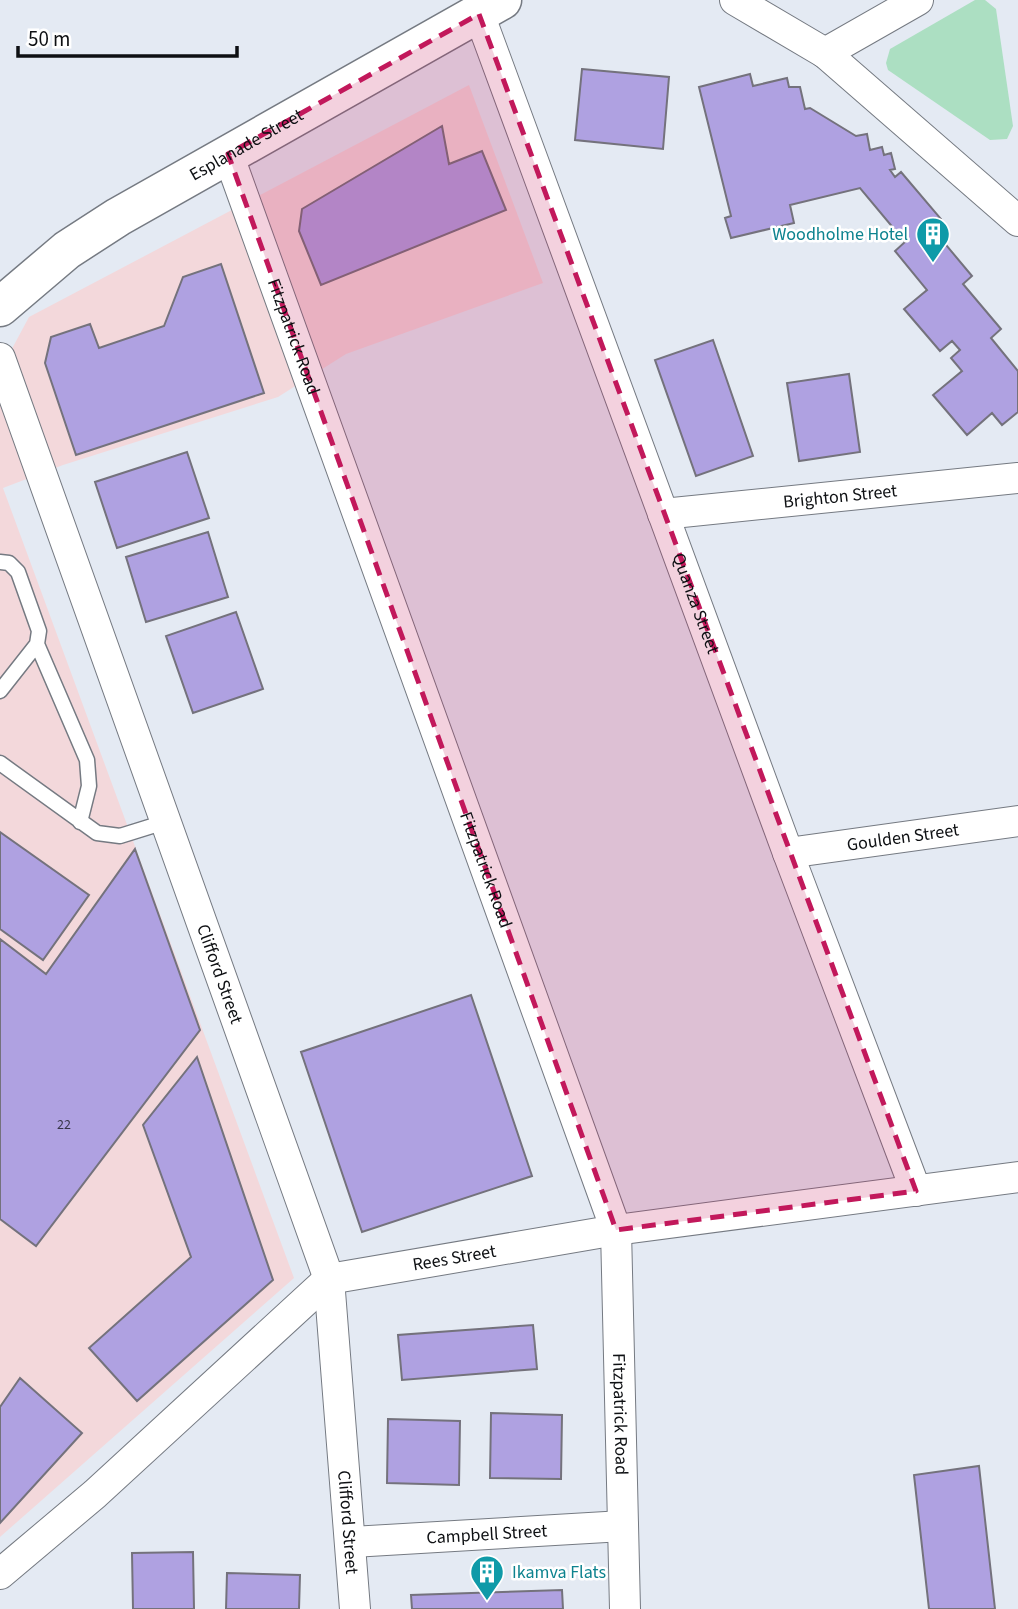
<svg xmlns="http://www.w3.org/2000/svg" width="1018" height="1609" viewBox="0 0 1018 1609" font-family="'Source Sans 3',sans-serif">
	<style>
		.commercial { fill: #f3d8db }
		.green { fill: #acdfc2 }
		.building { fill: #afa1e1; stroke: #74727c; stroke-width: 2 }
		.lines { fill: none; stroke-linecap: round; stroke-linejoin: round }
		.lane-casing { stroke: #757a82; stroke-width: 17 }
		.street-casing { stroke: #757a82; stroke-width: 32 }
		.secondary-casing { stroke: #757a82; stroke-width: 41 }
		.lane { stroke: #fff; stroke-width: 14 }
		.street { stroke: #fff; stroke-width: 30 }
		.secondary { stroke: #fff; stroke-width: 38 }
		.marked { fill: #c2185b; fill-opacity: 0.2; stroke: #c2185b; stroke-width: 5; stroke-dasharray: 14 9; stroke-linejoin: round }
		.labels { text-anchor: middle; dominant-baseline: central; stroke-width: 5; stroke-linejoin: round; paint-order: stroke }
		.number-label { font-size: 14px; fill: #363446 }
		.street-label { font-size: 18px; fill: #0e1013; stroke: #fff }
		.culture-label { font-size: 18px; fill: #0d838f; stroke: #fff; text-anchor: end }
	</style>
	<rect width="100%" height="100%" fill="#e4eaf3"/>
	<path class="commercial" d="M469,85L543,283L346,354L278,397L63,465L3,488L294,1278L0,1537V371L29,317Z"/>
	<path class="green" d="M975,0H985L996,9L1013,126L1007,139L990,140L888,70L886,63L890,49Z"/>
	<path class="building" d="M582,69L669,77L663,149L575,140Z
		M750,74L753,86L787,78L789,87H800L805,109L810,108L856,136L867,134L870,150L882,147L884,155L891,153L895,169L890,170L895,177L901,172L941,219L931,227L972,276L963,284L1001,329L991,338L1018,371V412L1002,425L992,413L967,435L933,395L962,371L951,358L960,350L952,341L940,351L904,309L927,290L895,251L905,242L860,188L790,205L794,223L731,238L725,218L731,216L699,87Z
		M442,126L449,164L482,151L506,210L321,285L299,231L302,209Z
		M221,264L264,393L76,455L45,363L51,337L90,324L99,348L164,326L183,277Z
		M713,340L753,456L696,476L655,360Z
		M849,374L860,452L799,461L787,383Z
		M187,452L209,518L117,548L95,482Z
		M208,532L228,597L146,622L126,557Z
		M236,612L263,689L193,713L166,636Z
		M0,832L89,895L43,960L0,929Z
		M135,849L200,1030L36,1246L0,1219V939L46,974Z
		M471,995L532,1176L362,1232L301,1052Z
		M197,1057L273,1280L137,1401L89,1348L191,1257L143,1125Z
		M533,1325L537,1369L402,1380L398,1335Z
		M20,1378L82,1433L0,1523V1407Z
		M491,1413L562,1415L561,1479L490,1478Z
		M388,1419L460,1421L459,1485L387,1483Z
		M979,1466L995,1609H929L914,1475Z
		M193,1552L194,1609H133L132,1553Z
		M227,1573L300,1575L299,1609H226Z
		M562,1590L563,1609H412L411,1595Z"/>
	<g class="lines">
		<g class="lane-casing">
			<path id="lane" d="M0,562L9,563L18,572L39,631L37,644L0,691
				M37,644L87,760L89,786L80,822
				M0,763L97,833L120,836L165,822"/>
		</g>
		<g class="street-casing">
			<g id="street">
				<path d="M735,0L825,53L1018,221"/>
				<path id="s1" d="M479,14L788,853L916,1191"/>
				<path d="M825,53L918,0"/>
				<path id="s2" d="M228,154L616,1230L625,1609"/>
				<path id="s3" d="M0,358L329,1279L355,1609"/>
				<path id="s4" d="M663,514L1018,478"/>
				<path id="s5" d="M788,853L1018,821"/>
				<path id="s6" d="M352,1542L623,1526"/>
				<path id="s7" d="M0,1574L95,1494L329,1279L616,1230L1018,1177"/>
			</g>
		</g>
		<g class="secondary-casing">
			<g id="secondary">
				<path id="s8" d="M0,307L67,250L118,217L502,0"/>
			</g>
		</g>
		<use href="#lane" class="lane"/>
		<use href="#street" class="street"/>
		<use href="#secondary" class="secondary"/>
	</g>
	<path class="marked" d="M479,14L916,1191L616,1230L228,154Z"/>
	<defs>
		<g id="building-pin" transform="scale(1.75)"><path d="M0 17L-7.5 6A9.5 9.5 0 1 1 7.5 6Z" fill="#0f9aa8" stroke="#fff"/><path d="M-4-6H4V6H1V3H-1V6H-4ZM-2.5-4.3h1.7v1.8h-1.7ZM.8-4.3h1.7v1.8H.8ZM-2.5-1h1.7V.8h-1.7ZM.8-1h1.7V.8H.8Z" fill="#fff"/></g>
	</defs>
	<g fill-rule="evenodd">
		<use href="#building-pin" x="933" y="234"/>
		<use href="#building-pin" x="487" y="1572"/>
	</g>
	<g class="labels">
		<g class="number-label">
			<text x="64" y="1125">22</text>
		</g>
		<g class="street-label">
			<text stroke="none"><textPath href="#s8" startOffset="296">Esplanade Street</textPath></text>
			<text stroke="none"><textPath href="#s2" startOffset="194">Fitzpatrick Road</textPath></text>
			<text stroke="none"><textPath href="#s4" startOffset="178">Brighton Street</textPath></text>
			<text stroke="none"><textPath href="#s1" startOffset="628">Quanza Street</textPath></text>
			<text stroke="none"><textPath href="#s5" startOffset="116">Goulden Street</textPath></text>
			<text stroke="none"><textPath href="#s2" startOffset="761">Fitzpatrick Road</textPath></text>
			<text stroke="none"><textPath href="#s3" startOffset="654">Clifford Street</textPath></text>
			<text stroke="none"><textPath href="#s7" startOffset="569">Rees Street</textPath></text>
			<text stroke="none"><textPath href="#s2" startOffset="1328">Fitzpatrick Road</textPath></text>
			<text stroke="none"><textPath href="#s3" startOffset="1222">Clifford Street</textPath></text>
			<text stroke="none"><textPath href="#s6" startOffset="135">Campbell Street</textPath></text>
		</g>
		<g class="culture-label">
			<text x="908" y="234">Woodholme Hotel</text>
			<text x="512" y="1572" text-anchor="start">Ikamva Flats</text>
		</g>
	</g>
	<path d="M18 46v10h219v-10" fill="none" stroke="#0e1013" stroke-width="3.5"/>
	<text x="28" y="46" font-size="21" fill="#0e1013" stroke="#ffffff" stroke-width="5" paint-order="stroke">50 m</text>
</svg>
